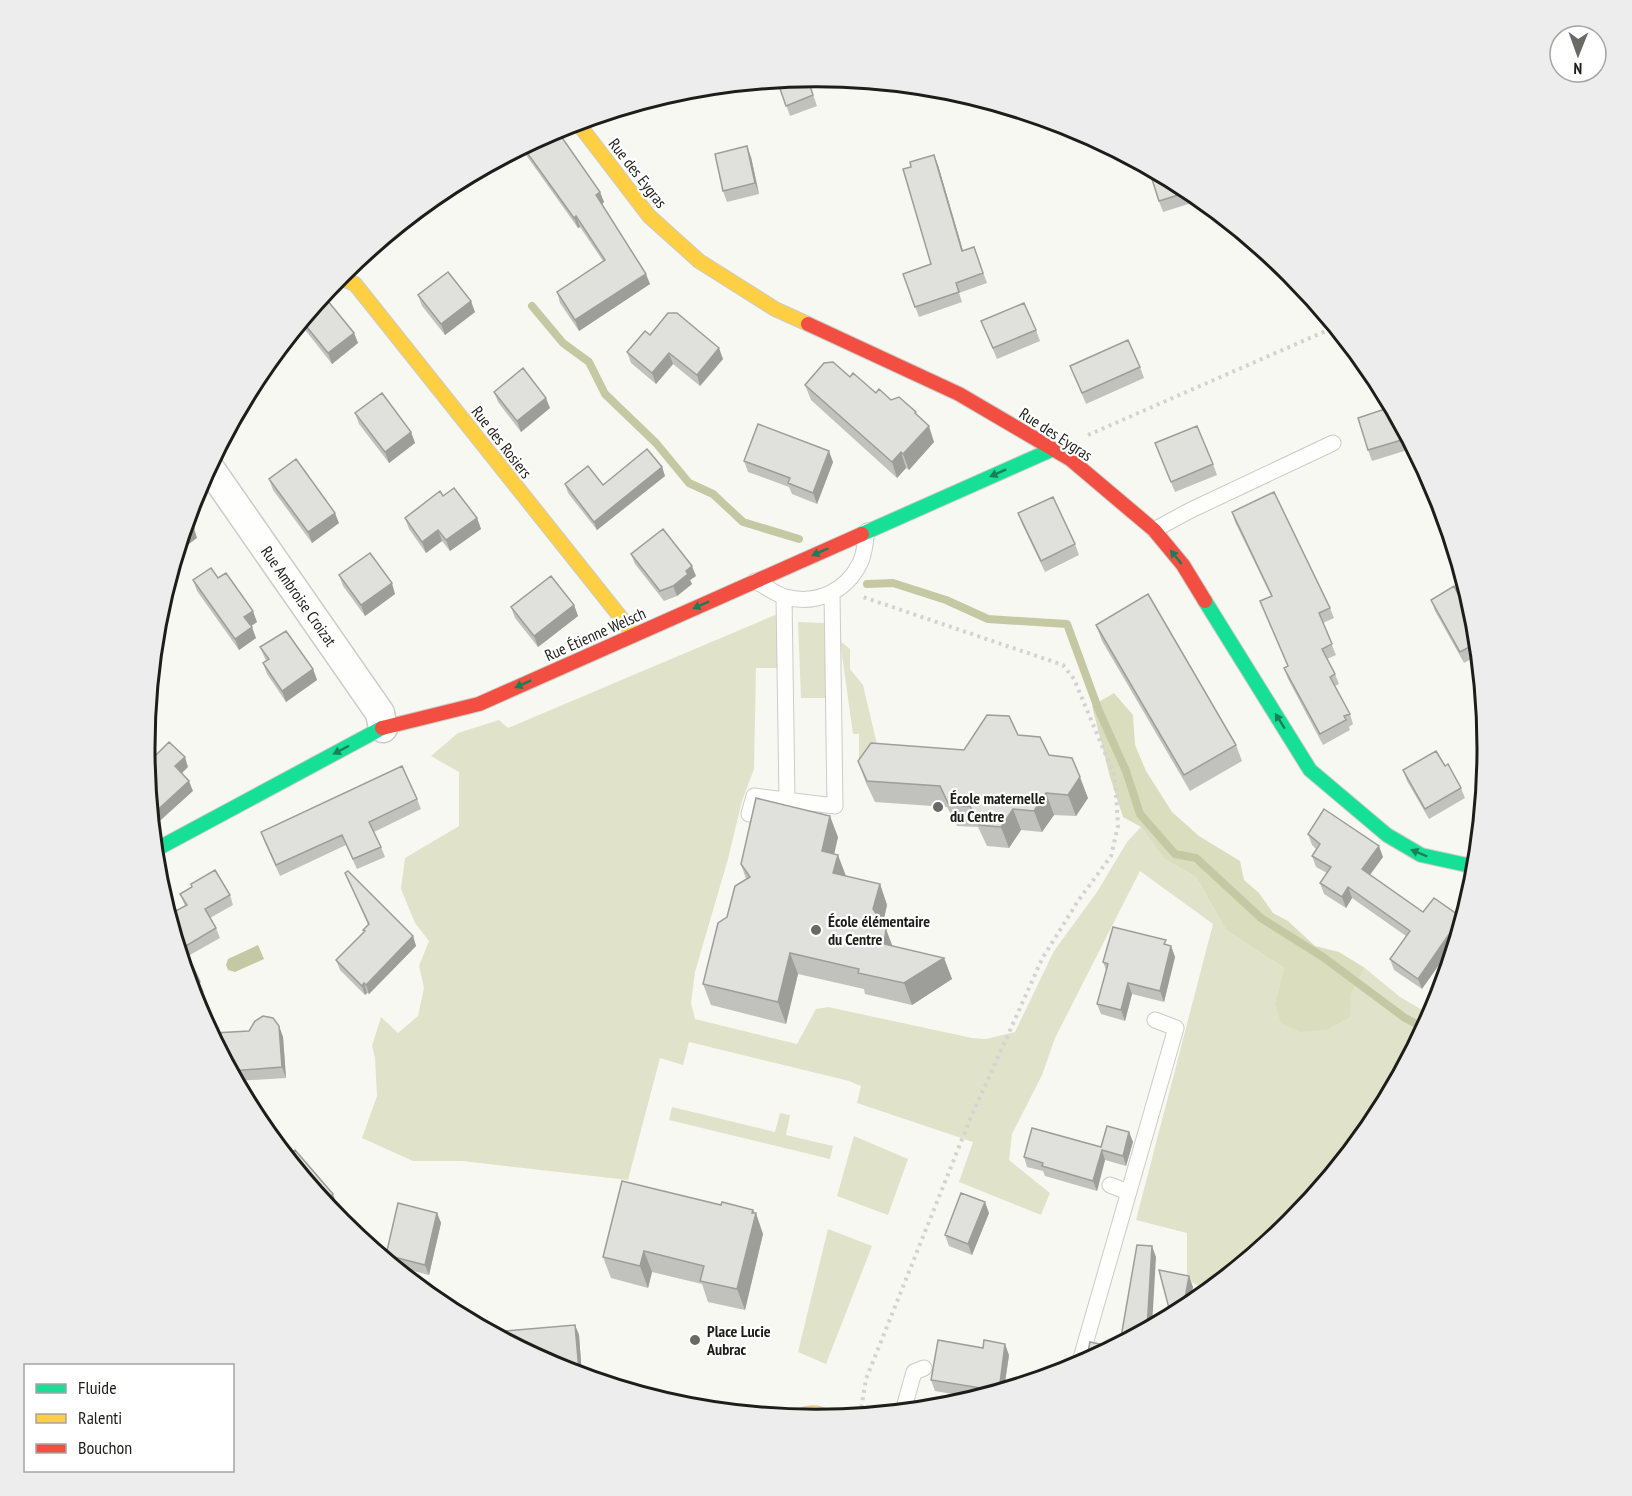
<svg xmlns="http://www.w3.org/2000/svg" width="1632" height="1496" viewBox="0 0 1632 1496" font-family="'PT Sans Narrow',sans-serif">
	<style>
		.green { fill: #e0e3c9 }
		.forest { fill: #dadebe }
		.water { fill: #c5c9a3 }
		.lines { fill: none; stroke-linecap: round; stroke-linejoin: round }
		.stream { stroke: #c5c9a3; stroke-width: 8 }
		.lane-casing { stroke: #cbcbc7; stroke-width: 17 }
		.street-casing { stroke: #cbcbc7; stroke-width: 31 }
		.fast-casing { stroke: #cbcbc7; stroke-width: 16 }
		.slow-casing { stroke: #cbcbc7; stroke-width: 16 }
		.jam-casing { stroke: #cbcbc7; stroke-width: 16 }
		.path { stroke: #d2d3d2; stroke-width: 4; stroke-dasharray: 3 4.5; stroke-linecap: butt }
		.lane { stroke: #fefefd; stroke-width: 15 }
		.street { stroke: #fefefd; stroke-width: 28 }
		.fast { stroke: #16e098; stroke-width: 14 }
		.slow { stroke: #ffcf43; stroke-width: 14 }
		.jam { stroke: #f24e42; stroke-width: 14 }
		.wall { fill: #c1c1bd }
		.shaded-wall { fill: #9d9d9a }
		.building { fill: #e0e0dc; stroke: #9d9d9a; stroke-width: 1.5 }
		.oneway { fill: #1a7e59 }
		.poi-dot { fill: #696a66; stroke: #fff; stroke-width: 2 }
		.labels { text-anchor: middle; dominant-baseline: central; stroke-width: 4.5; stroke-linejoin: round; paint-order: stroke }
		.street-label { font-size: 16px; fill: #1d1d1a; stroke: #fff }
		.poi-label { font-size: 16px; font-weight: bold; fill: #1d1d1a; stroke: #fff; text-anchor: start }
		.rim { fill: none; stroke: #1d1d1a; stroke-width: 3 }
	</style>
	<rect width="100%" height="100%" fill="#f7f8f2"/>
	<path class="green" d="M775,615L781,619L779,668H756L754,769L742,801L728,859L695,972L691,1003L695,1019L797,1044L816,1009L828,1007L972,1038L986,1039L1015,1032L1054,951L1097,892L1127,842L1141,827L1164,859L1196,877L1226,930L1284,968L1275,1003L1327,1030L1349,1017L1351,994L1365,968L1400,997L1431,1015L1374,1121L1291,1223L1205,1293V1290L1187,1279V1233L1136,1220L1213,924L1140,871L1055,1038L1042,1075L1012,1134L1009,1160L1050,1193L1041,1215L959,1182L973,1142L857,1103L861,1086L849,1081L689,1042L683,1065L660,1058L628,1180L462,1161H413L362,1138L377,1096L375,1058L372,1046L381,1017L398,1033L418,1016L424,988L419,966L429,941L415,923L401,889L405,858L459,826V772L431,756L458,733L499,720L508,728Z
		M798,622L824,623L826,698H801Z
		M840,641L850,649V669L863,685L880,757L859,759V734H853Z
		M672,1107L775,1132L780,1113L790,1115L786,1135L833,1146L830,1159L669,1120Z
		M854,1136L908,1159L888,1215L837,1196Z
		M828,1229L872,1246L826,1364L798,1352Z"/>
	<path class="forest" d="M1281,266L1291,273L1325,315L1317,318Z
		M1114,693L1133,715L1135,745L1146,771L1172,812L1199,836L1240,861L1244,880L1259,893L1273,913L1288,921L1315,946L1339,952L1365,968L1351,994L1350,1017L1327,1030L1300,1032L1281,1023L1275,1003L1284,968L1226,930L1196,877L1164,859L1141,827L1123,817L1110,777L1092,706Z"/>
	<path class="water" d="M258,945L264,959L235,972L228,970L226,965L228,959Z"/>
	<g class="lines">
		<path class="stream" d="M532,306L563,343L589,362L605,394L656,443L689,483L713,494L743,522L799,539
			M867,584L893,583L946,600L988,619L1067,624L1099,711L1126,771L1140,814L1175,854L1196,858L1261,918L1323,957L1405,1018L1424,1028"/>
		<g class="lane-casing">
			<path id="lane" d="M1154,530L1191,510L1333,443
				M755,581C765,586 775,594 785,597C816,605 846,592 860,563C865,554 865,541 867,531
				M784,597L787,800
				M749,814L754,796L835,806L832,594
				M1110,1185L1128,1192
				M1079,1365L1176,1028L1155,1020
				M903,1411L914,1372L924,1368"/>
		</g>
		<g class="street-casing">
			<path id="street" d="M209,467L380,713L383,728"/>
		</g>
		<g class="fast-casing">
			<path id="fast" d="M862,534L1051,450
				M1205,601L1310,770L1387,835L1421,855L1476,867
				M155,850L382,728"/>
		</g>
		<g class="slow-casing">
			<path id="slow" d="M577,122L649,216L699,261L775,309L808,324
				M338,277L355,284L626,624L632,636
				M797,1418C808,1411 818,1412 829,1418"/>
		</g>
		<g class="jam-casing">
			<path id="jam" d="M808,324L959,394L1070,459L1154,530L1183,565L1205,601
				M382,728L479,704L862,534"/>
		</g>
		<path class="path" d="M1088,435L1335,327
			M862,1415L861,1410L866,1379L971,1117L1042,959L1078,901L1111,856L1118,826L1115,777L1074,679L1063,665L863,597"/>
		<use href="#lane" class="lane"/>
		<use href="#street" class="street"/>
		<use href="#fast" class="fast"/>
		<use href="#slow" class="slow"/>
		<use href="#jam" class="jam"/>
	</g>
	<path class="wall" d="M807,77L817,106L790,116L777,80Z
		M556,129L600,192L604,202L602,204L650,284L579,331L560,303L557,292L603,261L580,227L578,228L521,148Z
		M751,157L759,194L727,202L723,191Z
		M938,165L963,251L974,247L987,283L959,293L962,302L919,317L903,274L931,264Z
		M1189,190L1201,200L1163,212L1159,201Z
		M323,295L354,333L358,343L332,364L302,326L300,323Z
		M418,295L475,312L445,335L422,306Z
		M981,321L1036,330L1040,341L997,359Z
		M650,335L723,359L700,386L673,364L656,384L631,363L627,352Z
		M1070,366L1140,367L1144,378L1086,404Z
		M850,377L876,393L891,400L918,417L934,442L909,470L906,468L897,478L811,400L805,385Z
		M494,392L550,408L521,432L498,402Z
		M1387,398L1414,448L1372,461L1368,450L1385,409Z
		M355,413L411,432L415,443L389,463L359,424Z
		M1155,443L1213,464L1217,475L1175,492Z
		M744,461L833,462L817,504L792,494L789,487L748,472Z
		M662,467L665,476L597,530L568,493L565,484L603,485Z
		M269,479L339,523L312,543L273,490Z
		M443,496L477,518L481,529L450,551L442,541L426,553L409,529L405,518Z
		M1232,512L1330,608L1334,618L1323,623L1336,655L1327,659L1335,674L1339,684L1335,686L1350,714L1353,724L1349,727L1350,730L1323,745L1288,679L1284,668L1288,666L1260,601L1271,596L1235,522Z
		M1018,513L1075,544L1079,555L1045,572L1022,524Z
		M631,554L696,576L690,580L692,584L677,596L664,601L635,564Z
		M339,575L395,594L365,616L343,586Z
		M218,578L257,622L251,626L256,638L239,650L197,591L193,580Z
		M1460,598L1475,617L1478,655L1464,663L1435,611L1431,600Z
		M574,605L578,616L538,647L515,618L511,607Z
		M1096,625L1236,745L1242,761L1190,791L1102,641Z
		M260,647L313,669L317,680L286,702L267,674L263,663L266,661Z
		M1018,735L1049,755L1088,798L1076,816L1054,815L1042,832L1021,830L1009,848L987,846L978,827L957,826L947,807L875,802L866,783L858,761L964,750Z
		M1445,766L1461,788L1465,798L1429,819L1407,781L1403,770Z
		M417,799L421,809L374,832L381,847L385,857L357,869L346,845L280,876L265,843L261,832Z
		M1308,834L1383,857L1370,875L1423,912L1422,989L1394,970L1390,959L1406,936L1352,898L1346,908L1324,894L1320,883L1327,873L1316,867L1312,856L1316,849L1312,845Z
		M838,837L834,854L845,876L880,884L887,905L883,924L892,946L944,958L952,979L912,1005L865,994L864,989L798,974L786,1024L711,1005L703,984L746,879L741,864Z
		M345,873L413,936L416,946L369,994L367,993L365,995L340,970L336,960L364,932L363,930L368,925Z
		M191,884L230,895L233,905L210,918L216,928L220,938L188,956L204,992L193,997L168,915L185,906L180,894L192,888Z
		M1167,945L1171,946L1175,957L1164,1002L1132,994L1125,1021L1101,1014L1097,1004L1106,970L1103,962Z
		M279,1026L283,1037L286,1078L236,1081L215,1040L249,1031Z
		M1129,1132L1133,1142L1126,1166L1105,1160L1097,1191L1045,1176L1043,1171L1027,1167L1024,1157L1101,1147Z
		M721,1205L753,1210L763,1234L745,1310L708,1302L702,1284L652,1272L648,1288L611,1278L603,1257Z
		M437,1213L441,1223L429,1275L394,1266L389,1262L386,1255Z
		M989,1213L972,1255L949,1246L945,1235Z
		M575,1325L579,1335L582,1375L559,1368Z
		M1009,1355L1004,1389L976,1398L935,1391L931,1380Z"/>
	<path class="shaded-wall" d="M747,146L751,157L759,194L755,183Z
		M934,155L938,165L966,261L962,251Z
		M600,192L604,202L600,206L596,195Z
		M576,216L580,227L578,228L574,218Z
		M403,222L392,234L391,232Z
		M646,274L650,284L579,331L575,320Z
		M471,301L475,312L445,335L441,324Z
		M354,333L358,343L332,364L328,353Z
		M719,348L723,359L700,386L697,375Z
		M669,353L673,364L656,384L652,373Z
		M250,388L253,396L242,405Z
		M546,398L550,408L521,432L517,421Z
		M929,426L934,442L909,470L903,454Z
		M411,432L415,443L389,463L385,452Z
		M829,451L833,462L817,504L813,493Z
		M901,452L906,468L897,478L892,462Z
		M662,467L665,476L597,530L594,522Z
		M335,513L339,523L312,543L308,532Z
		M477,518L481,529L450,551L446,540Z
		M194,528L197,538L177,553L182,536Z
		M438,530L442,541L426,553L422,542Z
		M692,566L696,576L690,580L692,584L677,596L673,586L686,571Z
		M392,583L395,594L365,616L361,605Z
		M574,605L578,616L538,647L534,636Z
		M253,611L257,622L248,628L244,617Z
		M252,627L256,638L239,650L235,639Z
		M313,669L317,680L286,702L282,691Z
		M185,757L188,767L179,776L175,766Z
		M1080,777L1088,798L1076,816L1068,795Z
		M189,781L193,791L152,828L151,816Z
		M1046,793L1054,815L1042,832L1034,811Z
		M1013,809L1021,830L1009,848L1001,827Z
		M830,816L838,837L830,872L822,851Z
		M1379,846L1383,857L1366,880L1362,869Z
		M838,855L846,876L833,873Z
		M880,884L887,905L881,931L873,909Z
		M1348,887L1352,898L1346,908L1342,897Z
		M1461,917L1462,920L1456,941L1422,989L1418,979Z
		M886,929L894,950L884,944Z
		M413,936L416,946L369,994L366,985Z
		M1171,946L1175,957L1164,1002L1160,991Z
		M790,953L798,974L786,1024L778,1002Z
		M944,958L952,979L912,1005L904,983Z
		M364,983L367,993L365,995L362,986Z
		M1128,983L1132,994L1125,1021L1121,1010Z
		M279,1026L283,1037L286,1078L282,1067Z
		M1129,1132L1133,1142L1126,1166L1123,1156Z
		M1102,1150L1105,1160L1097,1191L1093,1181Z
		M333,1194L337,1205L331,1210L324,1202Z
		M985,1202L989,1213L972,1255L968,1244Z
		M753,1210L755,1215L756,1213L763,1234L745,1310L737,1289Z
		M437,1213L441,1223L429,1275L425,1265Z
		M1152,1246L1156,1257L1152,1326L1147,1329Z
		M644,1251L652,1272L648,1288L640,1266Z
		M1189,1276L1193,1287L1190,1306L1183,1310Z
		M575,1325L579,1335L582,1375H581L579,1370Z
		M1005,1344L1009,1355L1004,1389L999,1391Z"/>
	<path class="building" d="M807,77L813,95L786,106L777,80Z
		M556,129L600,192L596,195L646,274L575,320L557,292L605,260L576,216L574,218L523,147Z
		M747,146L755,183L723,191L715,154Z
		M934,155L962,251L974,247L983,273L956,283L959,292L915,307L903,274L931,264L903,169L911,167L910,162Z
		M1151,169L1189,190L1191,191L1159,201L1149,170Z
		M448,272L471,301L441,324L418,295Z
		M323,295L354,333L328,353L302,321Z
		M1024,303L1036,330L993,348L981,321Z
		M668,313H677L719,348L697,375L669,353L652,373L627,352L645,331L650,335Z
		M1128,340L1140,367L1082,393L1070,366Z
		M833,362L850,377L853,373L876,393L879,389L891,400L899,397L916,412L915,413L929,426L903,454L901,452L892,462L805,385L824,363Z
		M523,368L546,398L517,421L494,392Z
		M382,393L411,432L385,452L355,413Z
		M1387,398L1408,438L1368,450L1358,418L1385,409L1382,400Z
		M758,424L829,451L813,493L788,483L790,478L744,461Z
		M1197,426L1213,464L1171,482L1155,443Z
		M647,449L662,467L594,522L565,484L588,466L603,485Z
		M296,459L335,513L308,532L269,479Z
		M454,488L477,518L446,540L438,530L422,542L405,518L440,491L443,496Z
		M1274,492L1330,608L1319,613L1332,644L1322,649L1335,674L1330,677L1350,714L1344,716L1346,720L1320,734L1284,668L1288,666L1260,601L1272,596L1232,512Z
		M1053,497L1075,544L1041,561L1018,513Z
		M187,519L194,528L182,536Z
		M663,529L692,566L686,571L688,574L673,586L660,591L631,554Z
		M370,553L392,583L361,605L339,575Z
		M211,568L218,578L226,573L253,611L244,617L252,627L235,639L193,580Z
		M551,576L574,605L534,636L511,607Z
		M1454,586L1460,598L1464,596L1473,612L1475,617L1477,643L1460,652L1431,600Z
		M1148,594L1236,745L1184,775L1096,625Z
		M286,631L313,669L282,691L263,663L269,659L260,647Z
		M987,715L1009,716L1018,735L1040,737L1049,755L1072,758L1080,777L1068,795L1046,793L1034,811L1013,809L1001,827L979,825L970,806L949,805L940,786L867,781L858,761L871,743L964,750Z
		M169,742L185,757L175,766L189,781L151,816L146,765Z
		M1436,751L1445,766L1448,764L1461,788L1425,809L1403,770Z
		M402,766L417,799L369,822L381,847L353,859L342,835L276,865L261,832Z
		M756,798L830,816L822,851L838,855L833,873L880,884L873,909L886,929L884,944L944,958L904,983L858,973L859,969L790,953L778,1002L703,984L718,923L727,917L735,886L750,877L741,864Z
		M1324,809L1379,846L1362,869L1423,912L1434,898L1461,917L1418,979L1390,959L1410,931L1348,887L1342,897L1320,883L1331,867L1312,856L1320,844L1308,834Z
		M215,870L230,895L205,909L216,928L184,947L200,982L190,987L168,915L187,905L180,894L192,887L191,884Z
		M348,871L413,936L366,985L364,983L362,986L336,960L365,931L363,930L369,924L345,873Z
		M1113,927L1166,940L1164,944L1171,946L1160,991L1128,983L1121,1010L1097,1004L1108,964L1103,962Z
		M263,1016L273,1018L279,1026L282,1067L231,1071L215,1040L214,1033L249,1031L255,1021Z
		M1107,1126L1129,1132L1123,1156L1102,1150L1093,1181L1042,1166L1043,1163L1024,1157L1032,1128L1101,1147Z
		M295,1150L333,1194L324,1202L287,1157Z
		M622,1181L721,1205L722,1202L753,1210L752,1213H756L737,1289L700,1281L704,1266L644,1251L640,1266L603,1257Z
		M961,1193L985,1202L968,1244L945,1235Z
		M398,1203L437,1213L425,1265L386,1255Z
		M1137,1245L1152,1246L1147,1329L1120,1343Z
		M1159,1270L1189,1276L1183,1310L1171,1316Z
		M575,1325L579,1370L567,1371L559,1368L493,1333V1332Z
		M938,1340L983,1348L984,1340L1005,1344L999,1391L931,1380Z
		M1090,1342L1114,1347L1086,1362Z"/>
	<defs><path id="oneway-solid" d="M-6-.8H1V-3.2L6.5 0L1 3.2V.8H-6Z" transform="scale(1.5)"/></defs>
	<g class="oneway">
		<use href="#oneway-solid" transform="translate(998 473) rotate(156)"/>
		<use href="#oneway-solid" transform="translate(820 552) rotate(156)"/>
		<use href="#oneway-solid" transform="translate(1176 557) rotate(-129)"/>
		<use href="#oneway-solid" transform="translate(701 605) rotate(156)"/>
		<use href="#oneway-solid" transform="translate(523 684) rotate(156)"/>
		<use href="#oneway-solid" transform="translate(1280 721) rotate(-122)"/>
		<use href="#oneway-solid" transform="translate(341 750) rotate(152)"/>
		<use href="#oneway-solid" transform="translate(1419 853) rotate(-157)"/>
	</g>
	<g class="poi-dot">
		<circle cx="938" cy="807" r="6"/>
		<circle cx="816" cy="930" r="6"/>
		<circle cx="695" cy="1340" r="6"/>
	</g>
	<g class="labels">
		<g class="street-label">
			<text transform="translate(638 173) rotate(52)">Rue des Eygras</text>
			<text transform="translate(1056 434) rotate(33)">Rue des Eygras</text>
			<text transform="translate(502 442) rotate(52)">Rue des Rosiers</text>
			<text transform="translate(299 596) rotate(55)">Rue Ambroise Croizat</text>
			<text transform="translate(595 634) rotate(-24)">Rue Étienne Welsch</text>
		</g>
		<g class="poi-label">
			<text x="950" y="798">École maternelle<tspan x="950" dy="18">du Centre</tspan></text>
			<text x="828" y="921">École élémentaire<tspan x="828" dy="18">du Centre</tspan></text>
			<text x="707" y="1331">Place Lucie<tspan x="707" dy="18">Aubrac</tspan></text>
		</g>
	</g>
	<path d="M0 0H1632V1496H0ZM155 748a661 661 0 1 1 1322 0a661 661 0 1 1-1322 0Z" fill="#ededed" fill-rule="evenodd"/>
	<path class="rim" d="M155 748a661 661 0 1 1 1322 0a661 661 0 1 1-1322 0Z"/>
	<rect x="24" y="1364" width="210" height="108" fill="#ffffff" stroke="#a5a5a3" stroke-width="1.5"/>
	<rect x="36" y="1384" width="30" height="9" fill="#16e098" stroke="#a5a5a3" stroke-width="1.5"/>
	<text x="78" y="1394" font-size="18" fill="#1d1d1a">Fluide</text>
	<rect x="36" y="1414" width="30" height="9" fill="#ffcf43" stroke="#a5a5a3" stroke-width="1.5"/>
	<text x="78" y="1424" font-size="18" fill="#1d1d1a">Ralenti</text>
	<rect x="36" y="1444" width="30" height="9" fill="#f24e42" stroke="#a5a5a3" stroke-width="1.5"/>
	<text x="78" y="1454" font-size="18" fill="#1d1d1a">Bouchon</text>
	<g transform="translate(1578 54) rotate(181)"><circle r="28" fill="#ffffff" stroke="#a5a5a3" stroke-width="1.5"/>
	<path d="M0-4.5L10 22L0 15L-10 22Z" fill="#696a66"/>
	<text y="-9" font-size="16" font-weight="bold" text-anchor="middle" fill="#1d1d1a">N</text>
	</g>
</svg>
